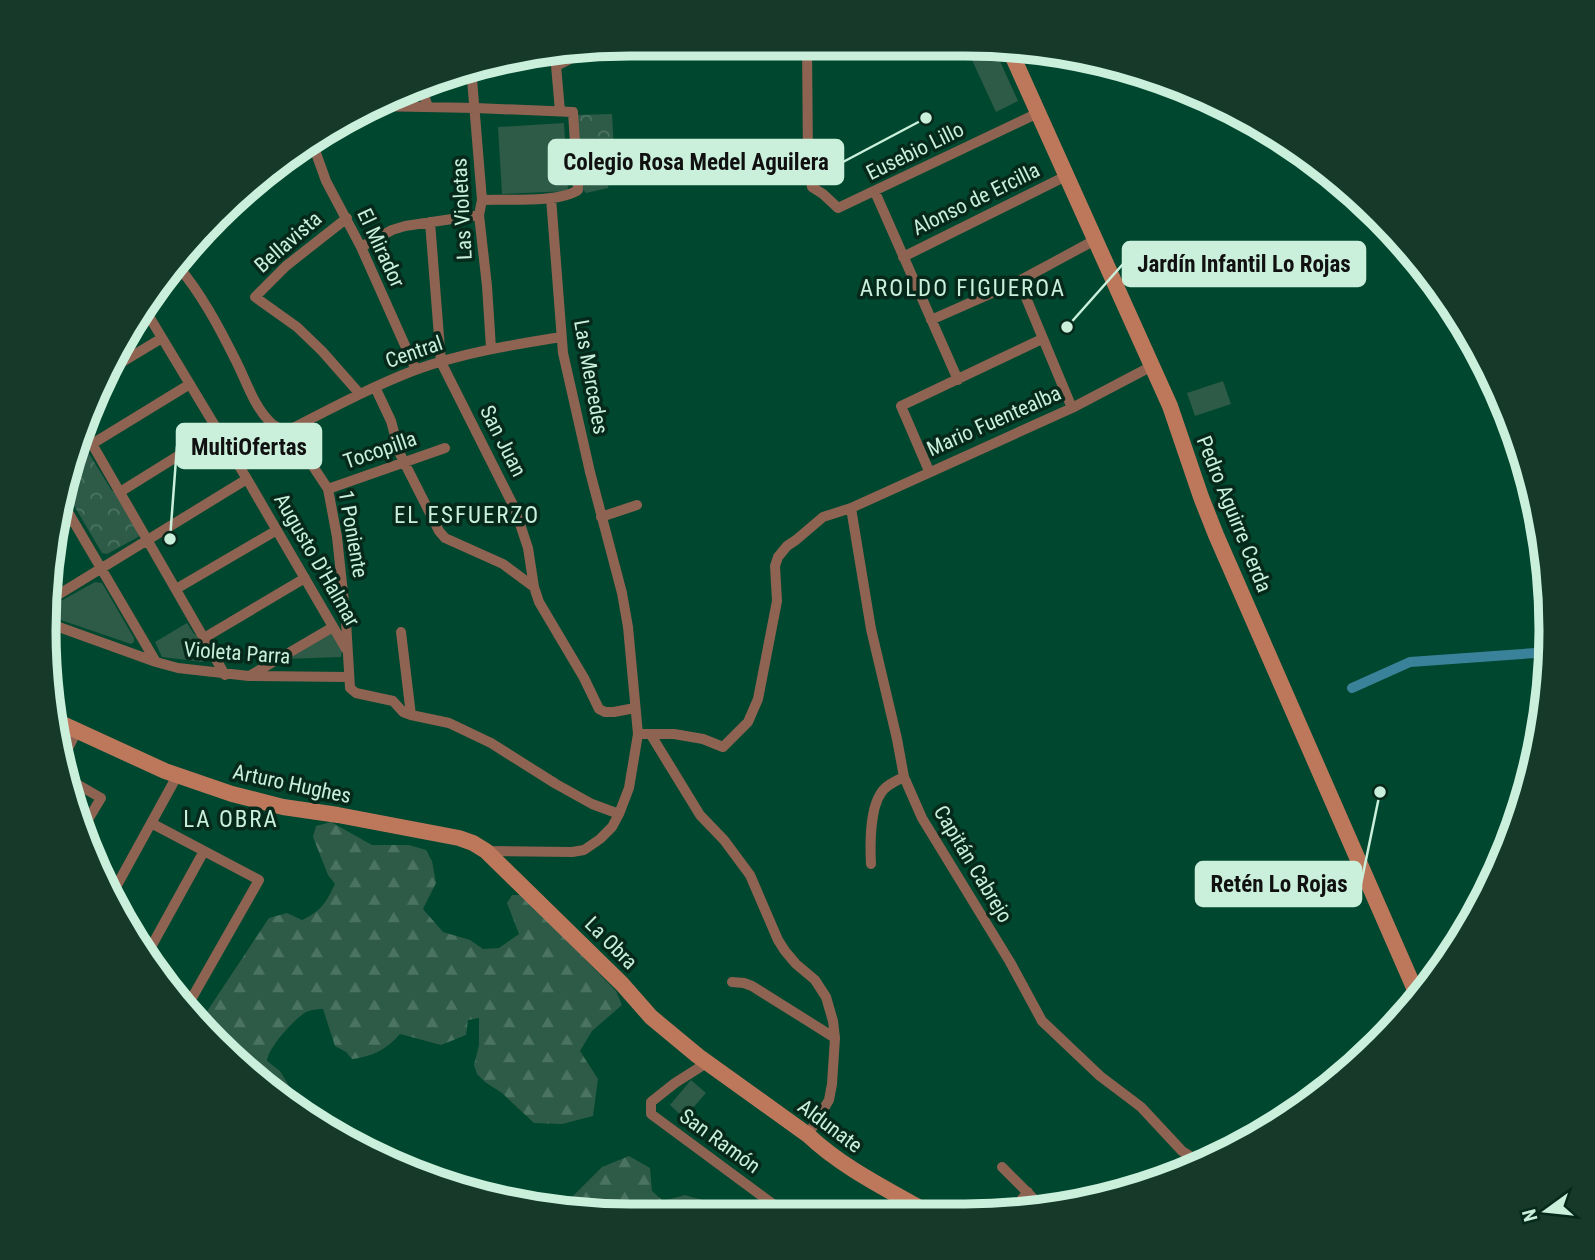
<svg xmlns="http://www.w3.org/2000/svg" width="1595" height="1260" viewBox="0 0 1595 1260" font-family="'Roboto Condensed',sans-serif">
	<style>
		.grass { fill: #2e5b47 }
		.forest { fill: url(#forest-firs) }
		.park { fill: url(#park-crowns) }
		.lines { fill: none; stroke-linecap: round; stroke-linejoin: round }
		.canal { stroke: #3a829a; stroke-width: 10 }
		.street { stroke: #8f6352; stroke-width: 10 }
		.secondary { stroke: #bd785c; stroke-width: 16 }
		.labels { text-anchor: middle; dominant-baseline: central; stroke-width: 7; stroke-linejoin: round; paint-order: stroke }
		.street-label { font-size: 21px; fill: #caf0dc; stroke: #06291b }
		.neighbourhood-label { font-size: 23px; letter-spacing: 2px; fill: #caf0dc; stroke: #06291b }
		.rim { fill: none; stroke: #caf0dc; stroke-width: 9 }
		.leader { fill: none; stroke: #caf0dc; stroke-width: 2.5 }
		.callout-dot { fill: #caf0dc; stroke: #06291b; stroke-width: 2.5 }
		.callout { fill: #caf0dc; stroke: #caf0dc; stroke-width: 2.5 }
		.callout-label { font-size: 23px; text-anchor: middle; font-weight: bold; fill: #111 }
	</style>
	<defs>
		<pattern id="forest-firs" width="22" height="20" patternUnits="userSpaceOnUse" patternTransform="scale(1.75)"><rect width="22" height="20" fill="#2e5b47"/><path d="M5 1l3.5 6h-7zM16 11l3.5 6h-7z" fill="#4b7361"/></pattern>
		<pattern id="park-crowns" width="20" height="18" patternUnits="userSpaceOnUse" patternTransform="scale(1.75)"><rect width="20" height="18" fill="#2e5b47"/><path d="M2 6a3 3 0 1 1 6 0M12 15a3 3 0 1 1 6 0" fill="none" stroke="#4b7361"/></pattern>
	</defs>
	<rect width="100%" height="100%" fill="#00472f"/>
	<path class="grass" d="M994,48L1018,101L996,112L971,58Z
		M564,123L568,191L502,194L498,127Z
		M1223,381L1231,404L1195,416L1187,393Z
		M95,582L102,583L134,638V642L131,644L52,617L48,613L50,607Z
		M187,623L194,634L196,635L207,655L203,662L162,657L155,642Z
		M333,632L342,651L341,657L284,659Z
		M691,1080L706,1093L684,1118L670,1105Z"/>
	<path class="forest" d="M331,822L372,845H409L426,850L432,861L436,883L423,909L443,932L470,940L483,949L499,948L519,934L507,903L512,895H522L616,991L622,1005L592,1031L580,1051L598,1079L593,1116L562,1124L534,1123L502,1093L485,1082L477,1074L474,1065L479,1045V1018L468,1020L466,1035L441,1045L400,1034C387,1049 372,1057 352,1059L346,1052L335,1046L323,1009C318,1009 310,1010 306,1012C294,1019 268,1048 267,1061L280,1071L291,1089L283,1092L261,1084L198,1025L269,918L287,913L302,920C322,910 325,904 335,884L328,875L313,837L316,826Z
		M629,1156L650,1168L652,1191L663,1201L685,1195L712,1203L732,1216H630L557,1209L563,1206L602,1167Z"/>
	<path class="park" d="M612,114L614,151L608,188L586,193L582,188L577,115Z
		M80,439L112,491L115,490L140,530L138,537L107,554L102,553L63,487L64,478Z"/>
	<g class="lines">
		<path class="canal" d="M1352,688L1410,662L1549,652"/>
		<path class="street" d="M807,44L808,162L812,187L823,194L838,208L1038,113
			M555,54L560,111
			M556,66L590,49
			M471,67L482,200L479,215L487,286L491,348
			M421,87L428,107
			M375,106L475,108L573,112L578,190C559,203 507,199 482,200
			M312,142L326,181L361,247L416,370
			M875,192L958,380
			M347,218L286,266L255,297L297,327L322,351L359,393
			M430,222L441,362L515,509L528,548L534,587L539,602L584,678L599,709L605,712H614L635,708
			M361,247L392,230L405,226L479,215
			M903,257L1066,176
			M177,265C201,293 219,327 235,359C246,380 253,405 270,422C276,428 281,430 289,430L328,489L337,537L346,621L350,688L356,693L393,701L403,712L411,715L449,723L491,743L556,784L592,804L619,814
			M1019,281L1072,408
			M144,308L247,479L346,649
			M931,320L1019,281L1095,240
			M109,370L162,338
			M375,387L391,421L400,454L439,531L445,538L503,564L534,587
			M84,430L225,675
			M289,430C330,409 371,387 415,370C462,353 511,345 561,337
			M92,444L190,384
			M929,471L901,406L1042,339
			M328,489L445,448
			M120,492L218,431
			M61,500L156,662
			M851,508L871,629L897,739L904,777L922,818L1010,962L1042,1021L1100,1076L1141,1107L1182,1151L1201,1163
			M601,517L637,505
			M57,529L72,519
			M176,589L277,530
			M48,601L247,479
			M45,622L156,662L178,668L249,676L349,677
			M401,632L411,715
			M204,638L305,578
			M251,675L333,627
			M638,734H674L703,739L723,747L748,722L758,699L777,601L775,566L778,557L787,546L796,540L823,517L851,508L1072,408L1152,366
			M651,735L700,815L724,840L750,875L778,940L785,951L796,964L815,980L826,997L833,1021L835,1038L832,1084L829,1100L808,1135
			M61,762L77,731
			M63,776L101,798L83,828
			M151,823L259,880L193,996
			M486,851L572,852L584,850L600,839L612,827L619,814L629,788L638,734L628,627L622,593L590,472L563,353L551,198
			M871,864C870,845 870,809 881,793C886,785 896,781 904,777
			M111,896L177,776
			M136,942L150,949
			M146,956L204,851
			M732,982L744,983L752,986L835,1038
			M708,1062L675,1083L651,1102V1114L789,1216
			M1002,1167L1042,1207
			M1009,1214L1028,1192
			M889,1215L901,1198"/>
		<path class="secondary" d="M1008,46L1170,406L1201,497L1216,535L1419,999
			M56,721L165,771L232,794L283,807L338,815L459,838L473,843L486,851L622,984L651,1017L698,1056L808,1135C844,1169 889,1190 932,1215"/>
	</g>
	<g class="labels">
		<g class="street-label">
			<text transform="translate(915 151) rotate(-26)">Eusebio Lillo</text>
			<text transform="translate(976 199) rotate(-26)">Alonso de Ercilla</text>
			<text transform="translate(462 209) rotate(-93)">Las Violetas</text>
			<text transform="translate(288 242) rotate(-41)">Bellavista</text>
			<text transform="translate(381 248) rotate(65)">El Mirador</text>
			<text transform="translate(414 352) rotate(-19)">Central</text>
			<text transform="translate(591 377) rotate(80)">Las Mercedes</text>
			<text transform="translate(994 421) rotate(-24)">Mario Fuentealba</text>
			<text transform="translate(503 441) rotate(63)">San Juan</text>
			<text transform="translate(380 450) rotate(-19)">Tocopilla</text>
			<text transform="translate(1234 514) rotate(68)">Pedro Aguirre Cerda</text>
			<text transform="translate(353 534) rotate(80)">1 Poniente</text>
			<text transform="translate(317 560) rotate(60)">Augusto D'Halmar</text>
			<text transform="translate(237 653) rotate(4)">Violeta Parra</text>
			<text transform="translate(292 784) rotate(12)">Arturo Hughes</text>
			<text transform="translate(973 864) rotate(59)">Capitán Cabrejo</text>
			<text transform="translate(611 943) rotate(45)">La Obra</text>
			<text transform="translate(830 1126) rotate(37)">Aldunate</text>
			<text transform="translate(720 1141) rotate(36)">San Ramón</text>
		</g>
		<g class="neighbourhood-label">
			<text x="963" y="288">AROLDO FIGUEROA</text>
			<text x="467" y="515">EL ESFUERZO</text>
			<text x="231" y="819">LA OBRA</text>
		</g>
	</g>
	<path d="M0 0H1595V1260H0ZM630 56H965A574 574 0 0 1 1539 630V630A574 574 0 0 1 965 1204H630A574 574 0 0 1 56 630V630A574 574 0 0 1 630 56Z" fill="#16392a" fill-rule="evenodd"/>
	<path class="rim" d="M630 56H965A574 574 0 0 1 1539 630V630A574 574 0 0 1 965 1204H630A574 574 0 0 1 56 630V630A574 574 0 0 1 630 56Z"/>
	<path class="leader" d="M926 118L843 162M1067 327L1123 264M170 539L177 446M1380 792L1361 884"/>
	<g class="callout-dot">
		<circle cx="926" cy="118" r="7"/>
		<circle cx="1067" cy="327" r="7"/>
		<circle cx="170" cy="539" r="7"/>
		<circle cx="1380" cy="792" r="7"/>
	</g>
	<g class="callout">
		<rect x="549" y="140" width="294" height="44" rx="7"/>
		<rect x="1123" y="242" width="242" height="44" rx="7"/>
		<rect x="177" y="424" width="144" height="44" rx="7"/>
		<rect x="1196" y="862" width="165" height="44" rx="7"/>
	</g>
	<g class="callout-label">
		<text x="696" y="170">Colegio Rosa Medel Aguilera</text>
		<text x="1244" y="272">Jardín Infantil Lo Rojas</text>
		<text x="249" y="455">MultiOfertas</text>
		<text x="1279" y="892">Retén Lo Rojas</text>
	</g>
	<g transform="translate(1546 1211) rotate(255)" stroke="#06291b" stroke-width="5" paint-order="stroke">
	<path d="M0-5L12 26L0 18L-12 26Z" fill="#caf0dc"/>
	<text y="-10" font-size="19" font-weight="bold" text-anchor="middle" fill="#caf0dc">N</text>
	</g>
</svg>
